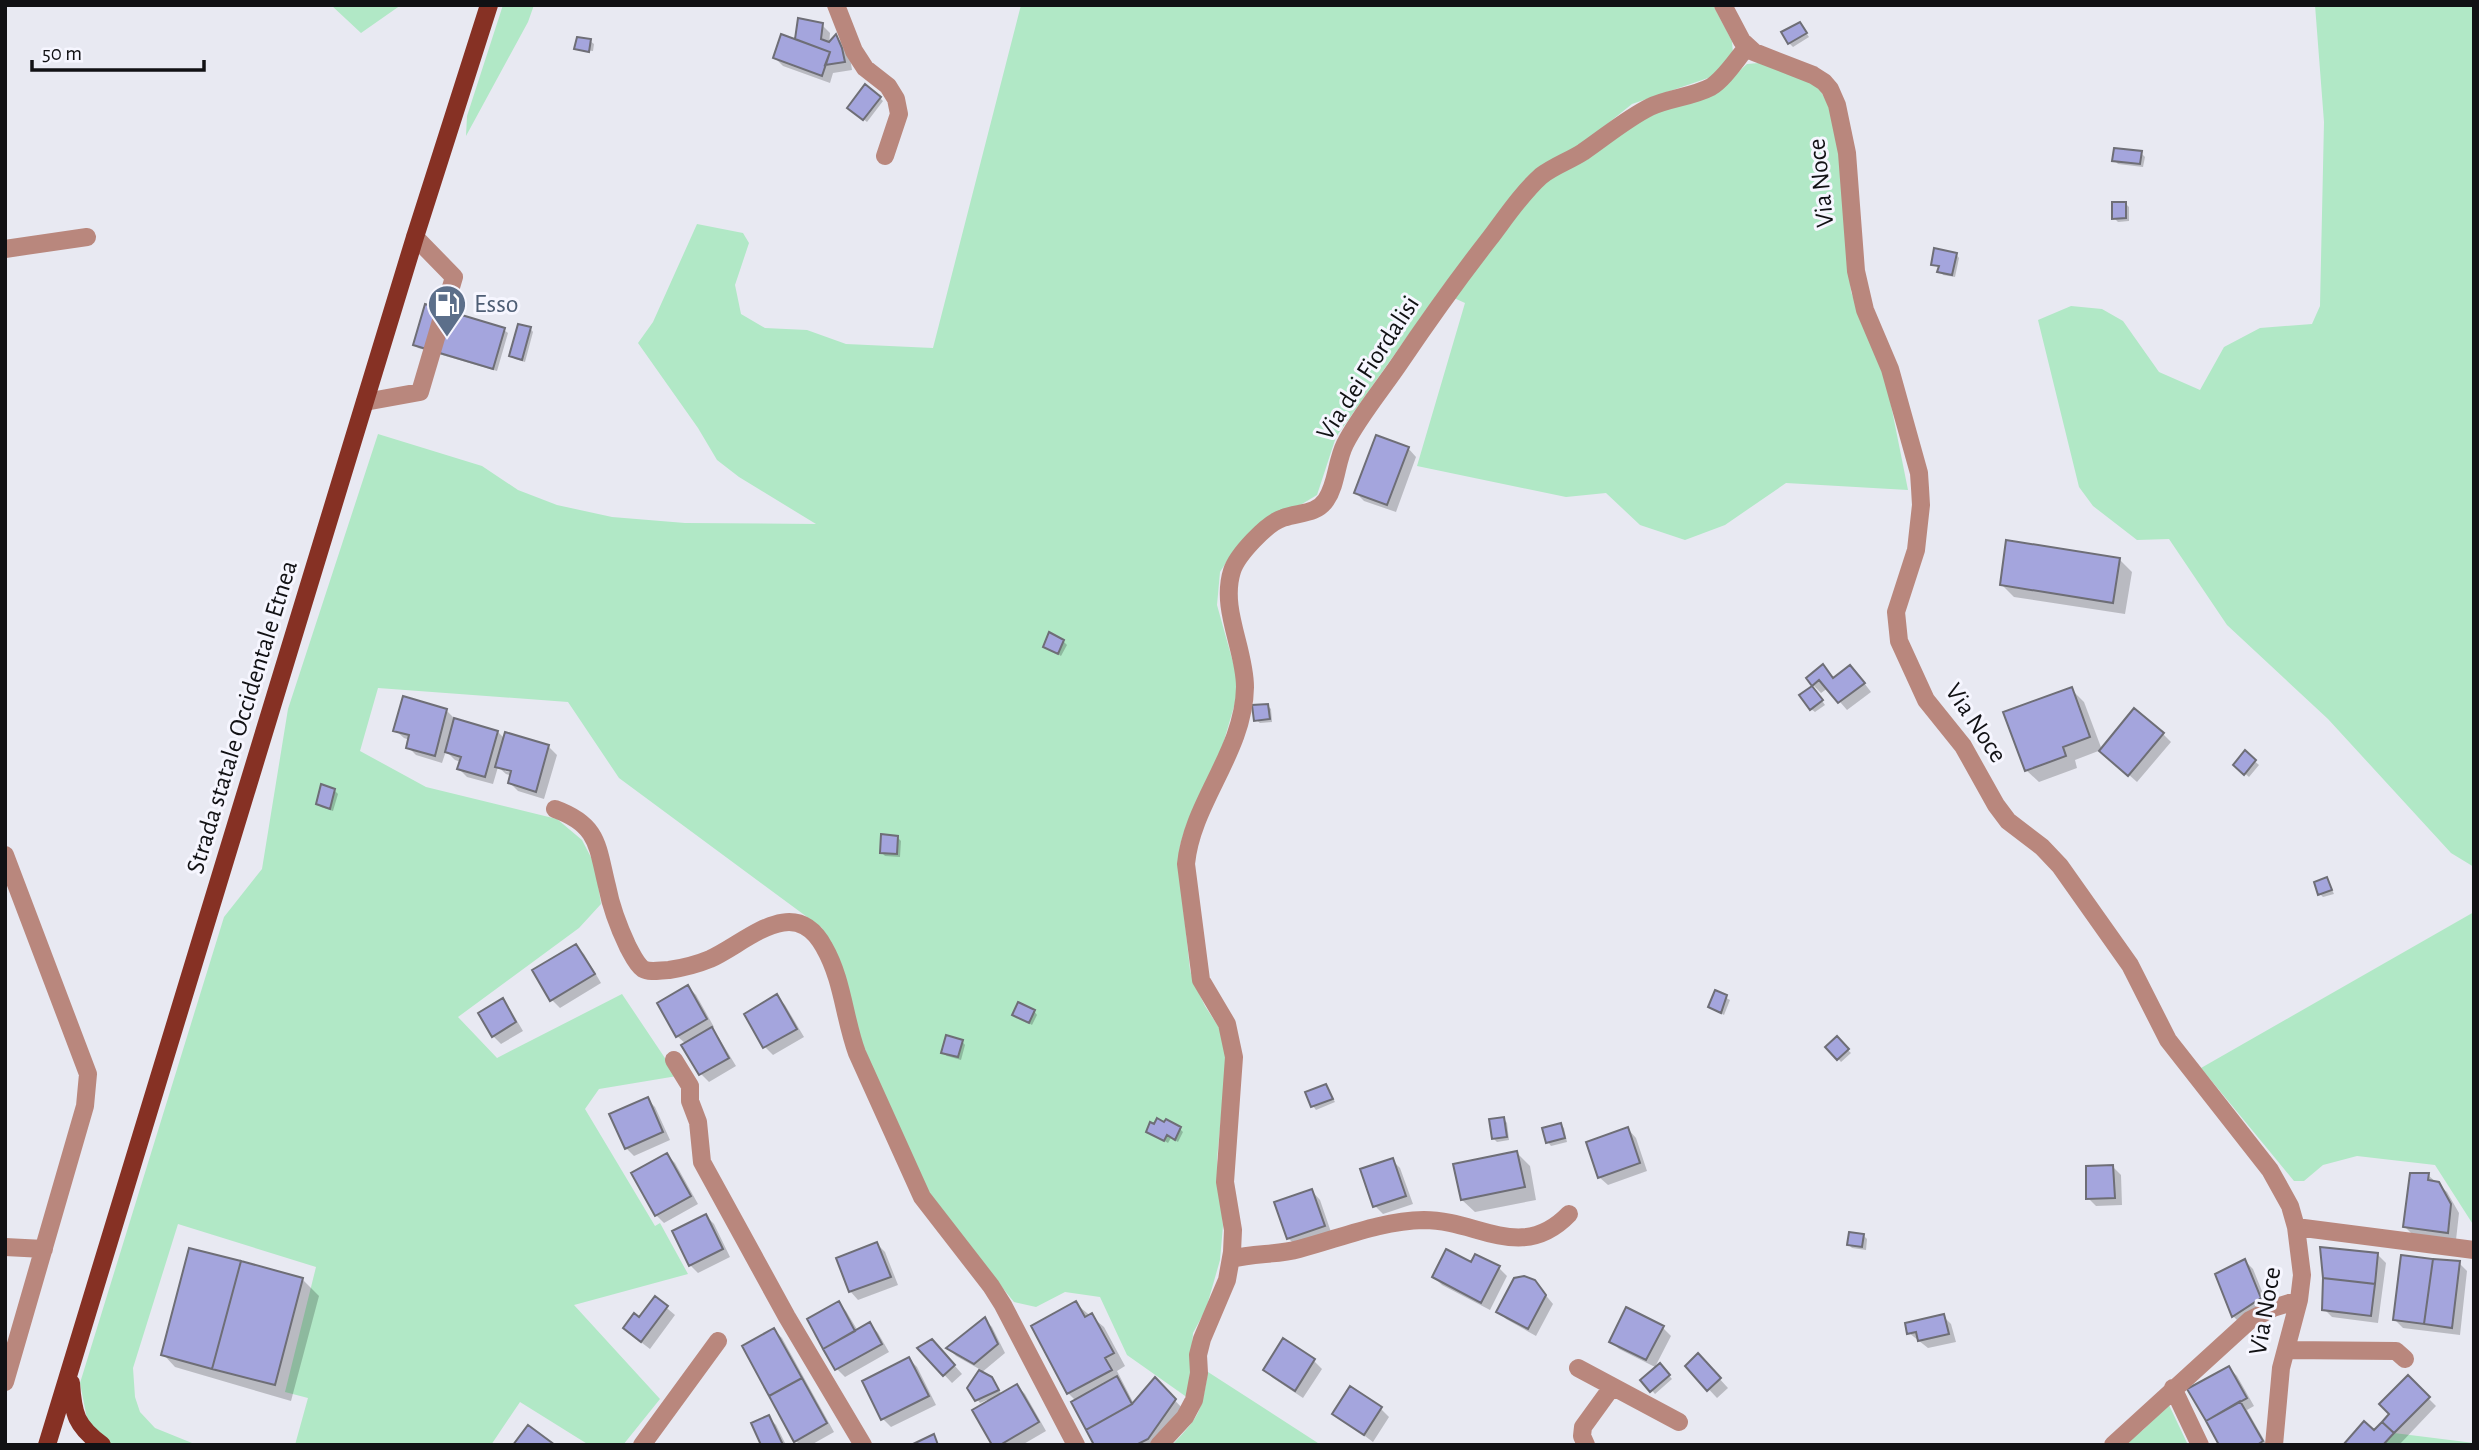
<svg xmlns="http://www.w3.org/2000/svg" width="2479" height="1450" viewBox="0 0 2479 1450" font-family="'Alegreya Sans',sans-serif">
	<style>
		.green { fill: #b1e8c6 }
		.shadow { fill: #0003; fill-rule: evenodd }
		.building { fill: #a4a5dd; stroke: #6e6e76; stroke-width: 2 }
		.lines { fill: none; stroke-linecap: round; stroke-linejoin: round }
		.minor { stroke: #b9877d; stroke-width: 18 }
		.major { stroke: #863124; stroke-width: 18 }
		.labels { text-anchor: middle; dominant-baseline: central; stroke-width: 6; stroke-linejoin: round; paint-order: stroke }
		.street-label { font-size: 26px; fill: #111114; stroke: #f6f6ff }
		.service-label { font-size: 26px; fill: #4e5e75; stroke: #f6f6ff; text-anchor: start }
	</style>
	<rect width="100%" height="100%" fill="#e8e9f2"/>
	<path class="green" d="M331,5H401L361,33Z
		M503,5H534L528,22L466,136L467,116Z
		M1021,5H1713L1732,41L1733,54L1711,77L1632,104L1581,145L1446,282L1336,437L1317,495L1302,504L1271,516L1229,558L1220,572L1217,605L1236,673L1237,696L1219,758L1186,826L1180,845L1179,868L1190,970L1194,983L1205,1006L1220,1029L1227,1057L1217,1159L1223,1226L1220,1260L1206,1309L1193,1333L1188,1398L1127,1355L1100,1297L1065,1292L1036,1307L1014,1302L924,1191L858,1033L849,991L822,928L619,778L568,702L378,688L360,751L426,787L557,819L582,840L595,865L601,904L579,928L458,1017L497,1058L622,994L677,1076L599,1089L585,1109L655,1226L660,1223L688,1274L574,1305L660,1399L623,1445H589L520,1402L491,1445H295L308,1398L285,1392L316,1267L178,1224L133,1368L135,1397L140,1412L155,1428L197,1445H112L92,1429L87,1419L80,1383L224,917L262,869L288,709L378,434L482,466L518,490L557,505L612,517L685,523L816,524L739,477L717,460L698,428L638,343L653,322L697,224L743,233L749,243L735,285L741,314L765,328L807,330L846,344L933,348Z
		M2315,5H2474V867L2451,853L2328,719L2227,625L2169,539L2137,540L2093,506L2079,487L2038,320L2071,306L2102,309L2123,321L2159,372L2200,390L2224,347L2260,328L2312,324L2320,306L2324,122Z
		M1759,63L1810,81L1819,88L1831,110L1841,160L1851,292L1886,380L1908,490L1786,483L1725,525L1685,540L1640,525L1606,493L1566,497L1417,466L1465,303L1454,298L1529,197L1545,183L1658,110L1719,90L1747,64Z
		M2474,912V1226L2435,1165L2357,1156L2323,1165L2304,1181H2294L2201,1068Z
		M1208,1372L1321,1445H1172C1201,1415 1201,1412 1208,1372Z
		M2169,1405L2188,1445H2123L2143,1430Z
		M2394,1433L2474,1443V1445H2383Z"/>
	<path class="shadow" d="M800,20L822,25L830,33L829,45L836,37L844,44L850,57L852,70L833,73L830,83L783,66L775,58L796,41Z
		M1803,28L1809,37L1793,47L1789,43Z
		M590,41L594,44L593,51L576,49Z
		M880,98L883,101L867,122L853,111Z
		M2141,153L2145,157L2143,167L2118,164L2114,160Z
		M2126,204L2129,207V221L2118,222L2114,218Z
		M1956,254L1959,258L1955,277L1943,275L1940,268L1933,264Z
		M530,328L533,332L525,362L515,359L511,356Z
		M504,330L508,333L497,371L418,348L415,344Z
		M1408,448L1416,457L1396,512L1364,501L1356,493Z
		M2119,559L2132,572L2125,614L2014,597L2002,585Z
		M1063,641L1067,645L1061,656L1045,646Z
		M1823,667L1834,679L1858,675L1871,692L1847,710L1828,688L1821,693L1813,685Z
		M2071,689L2084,702L2102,750L2163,734L2171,742L2137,782L2101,750L2075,760L2077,768L2039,782L2026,770Z
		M1815,691L1825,705L1815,712L1811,709Z
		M1267,705L1271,709L1272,722L1260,723L1256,720Z
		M446,710L455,719L498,732L505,739L548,746L557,755L544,799L518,791L510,783L512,776L506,774L498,767L493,784L467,777L459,769L461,762L455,760L446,751L442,763L416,755L408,747L410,740L404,738L395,730ZM505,767L519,775L505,771Z
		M2245,753L2259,765L2249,777L2235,765Z
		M334,790L338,794L333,811L321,807L318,804Z
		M897,837L901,841L900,857L885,856L881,852Z
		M2327,879L2334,894L2323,897L2320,894Z
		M575,946L584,954L601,983L560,1008L552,1000L534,971Z
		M688,987L696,995L714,1027L711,1029L719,1038L736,1066L709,1082L701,1074L684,1045L686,1044L677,1036Z
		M1716,992L1730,1000L1724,1015L1710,1007Z
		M777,997L785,1005L804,1037L773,1055L765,1047L746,1014Z
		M502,1001L510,1009L523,1031L501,1044L493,1036Z
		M1034,1011L1037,1015L1032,1025L1014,1015Z
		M1837,1039L1851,1053L1841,1062L1828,1047Z
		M962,1041L965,1045L961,1060L947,1056L943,1053Z
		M1326,1086L1335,1102L1316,1110L1313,1106Z
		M647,1099L655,1107L670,1140L634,1156L626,1148Z
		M1504,1119L1507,1123L1509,1140L1497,1142L1494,1139Z
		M1561,1125L1564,1128L1567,1142L1551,1146L1548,1142Z
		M1180,1129L1183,1132L1178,1142L1171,1138L1168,1143L1148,1131Z
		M1628,1129L1636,1138L1647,1171L1608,1185L1599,1177Z
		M1517,1153L1530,1166L1536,1200L1475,1212L1462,1200Z
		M667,1155L675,1163L698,1204L664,1223L656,1215Z
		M1392,1160L1400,1168L1413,1204L1383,1214L1375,1206Z
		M2113,1167L2121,1175L2122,1205L2096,1206L2088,1198Z
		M2428,1175L2447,1192L2459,1213L2456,1240L2413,1235L2405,1227Z
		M1312,1191L1320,1200L1332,1235L1296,1246L1288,1238Z
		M706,1216L714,1224L730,1257L698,1273L690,1265Z
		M1863,1235L1867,1239L1866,1250L1852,1248L1849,1245Z
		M877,1244L885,1252L898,1285L858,1300L850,1291Z
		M2378,1255L2386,1263L2378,1323L2332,1317L2324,1309Z
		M2245,1261L2253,1269L2268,1306L2241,1324L2233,1316Z
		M2459,1263L2467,1271L2460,1335L2403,1328L2395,1320Z
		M1499,1268L1507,1276L1490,1310L1442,1285L1434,1277Z
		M302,1279L319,1296L291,1401L175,1367L163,1354Z
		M1534,1281L1553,1304L1536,1336L1506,1319L1498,1311Z
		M655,1298L675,1315L650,1349L633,1336Z
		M838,1303L846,1311L858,1331L870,1324L878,1333L889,1352L845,1377L837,1369L809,1320Z
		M1076,1304L1104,1327L1125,1366L1117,1371L1134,1404L1155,1380L1187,1413L1165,1445H1096L1076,1401L1068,1393Z
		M1943,1316L1951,1324L1956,1342L1928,1348L1909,1333Z
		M984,1319L992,1327L1005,1353L981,1373L995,1383L1002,1395L1017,1386L1025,1394L1046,1431L1022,1445H994L989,1402L987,1400L980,1403L969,1388L981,1370L956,1356L948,1348Z
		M1663,1328L1671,1336L1655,1367L1619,1349L1611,1341Z
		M774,1330L782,1338L834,1432L811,1445H800L796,1441Z
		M1284,1341L1314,1361L1322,1369L1303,1398L1273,1378L1265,1370Z
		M919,1348L940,1349L962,1374L952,1383Z
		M909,1359L917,1367L936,1405L891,1427L883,1419Z
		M1706,1364L1728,1388L1717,1398L1687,1366Z
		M1660,1365L1672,1379L1655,1394L1643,1380Z
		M2229,1368L2237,1376L2254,1406L2247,1410L2267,1445H2221Z
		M2408,1378L2436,1406L2399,1445H2345L2374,1433L2392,1414Z
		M1351,1389L1381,1409L1389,1417L1373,1442L1334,1413Z
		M768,1417L776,1425L786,1445H763Z"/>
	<path class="building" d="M798,18L823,23L821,39L829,42L836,34L842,48L845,62L825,65L830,52L795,39Z
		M1800,22L1807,33L1788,44L1781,32Z
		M781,34L830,52L822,76L773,58Z
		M577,37L591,39L589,52L574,49Z
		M865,84L881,97L863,120L847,108Z
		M2114,148L2142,151L2140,164L2112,161Z
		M2112,202H2126V218L2112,219Z
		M1934,248L1957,253L1952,275L1937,272L1939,266L1931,265Z
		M425,304L505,328L493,369L413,345Z
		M518,324L531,327L522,360L509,356Z
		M1376,435L1409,447L1387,505L1354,493Z
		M2006,540L2120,558L2113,603L2000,585Z
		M1049,632L1064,640L1058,654L1043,647Z
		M1823,664L1833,678L1850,665L1865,683L1838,703L1819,680L1812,686L1806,678Z
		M1812,686L1823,700L1810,710L1799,695Z
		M2072,687L2090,737L2063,747L2066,756L2025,771L2003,712Z
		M403,696L447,709L435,756L406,748L409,735L393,731Z
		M1268,704L1270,719L1254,721L1252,705Z
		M2134,708L2164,733L2128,776L2099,751Z
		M454,718L498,731L485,777L457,769L461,757L445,752Z
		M505,732L549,745L536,792L508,783L511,771L495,767Z
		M2245,750L2256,760L2244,775L2233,765Z
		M321,784L335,789L330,809L316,804Z
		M881,834L898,836L897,854L880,853Z
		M2327,877L2332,890L2318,895L2314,882Z
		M576,944L595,974L550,1001L532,970Z
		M688,985L707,1019L676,1037L657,1003Z
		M1715,990L1727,995L1721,1013L1708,1007Z
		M777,994L797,1029L763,1048L744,1014Z
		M503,998L516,1022L492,1037L478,1013Z
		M1018,1002L1035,1010L1029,1023L1012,1015Z
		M712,1027L729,1058L699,1075L681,1045Z
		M946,1035L963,1040L958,1057L941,1053Z
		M1837,1036L1849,1049L1837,1060L1825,1047Z
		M1326,1084L1333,1099L1311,1107L1305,1092Z
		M648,1097L663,1132L625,1149L609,1114Z
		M1504,1117L1507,1137L1492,1139L1489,1119Z
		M1157,1118L1164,1122L1166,1119L1181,1127L1175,1140L1167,1135L1164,1141L1146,1132L1150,1122L1154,1124Z
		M1561,1123L1565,1138L1546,1143L1542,1128Z
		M1628,1127L1640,1163L1598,1178L1586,1142Z
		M1517,1151L1525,1187L1461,1200L1453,1164Z
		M667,1153L691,1196L655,1216L631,1173Z
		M1393,1158L1406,1196L1373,1207L1360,1169Z
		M2113,1165L2115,1198L2086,1199V1166Z
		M2410,1173H2429L2428,1180L2439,1182L2451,1204L2448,1233L2403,1227Z
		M1312,1189L1325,1226L1287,1239L1274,1202Z
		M706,1214L723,1249L689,1266L672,1231Z
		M1849,1232L1864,1234L1862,1247L1847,1245Z
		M877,1242L891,1277L849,1292L836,1258Z
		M2320,1247L2378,1253L2375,1284L2323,1278Z
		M189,1248L241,1261L212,1369L161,1355Z
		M1446,1249L1471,1262L1475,1254L1500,1266L1481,1303L1432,1277Z
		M2401,1255L2433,1259L2424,1324L2393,1320Z
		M2245,1259L2261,1298L2232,1317L2215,1274Z
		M2433,1259L2460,1261L2452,1328L2424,1324Z
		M241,1261L303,1278L275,1385L212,1369Z
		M1524,1276L1535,1280L1546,1295L1528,1329L1496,1312L1514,1278Z
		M2323,1278L2375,1284L2371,1316L2322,1310Z
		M655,1296L668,1306L641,1342L623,1328L634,1313L639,1317Z
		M839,1301L855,1331L823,1349L807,1319Z
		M1076,1301L1085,1317L1092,1313L1114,1353L1105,1358L1112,1370L1067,1394L1031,1326Z
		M1626,1307L1664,1326L1646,1360L1609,1342Z
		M1944,1314L1949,1334L1918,1341L1916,1332L1907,1334L1905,1323Z
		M985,1317L998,1344L974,1364L946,1348Z
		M870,1322L882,1344L835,1370L823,1349Z
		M774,1328L802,1378L769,1396L742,1346Z
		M1283,1338L1315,1359L1295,1391L1263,1370Z
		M932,1339L955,1365L943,1376L917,1348Z
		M1698,1353L1721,1378L1707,1391L1685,1366Z
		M909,1357L929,1396L881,1420L862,1381Z
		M1660,1363L1670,1375L1650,1392L1640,1380Z
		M2229,1366L2247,1398L2206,1421L2187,1389Z
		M979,1370L992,1377L999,1390L975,1401L967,1388Z
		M2408,1375L2430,1397L2394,1433L2382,1422L2389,1414L2379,1404Z
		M1117,1376L1132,1404L1086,1430L1071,1402Z
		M1155,1377L1176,1399L1148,1439L1136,1445H1094L1086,1430L1132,1404Z
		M802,1378L827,1423L794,1442L769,1396Z
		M1017,1384L1039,1422L1000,1445H992L972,1410Z
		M1350,1386L1382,1407L1364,1435L1332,1414Z
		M2240,1401L2263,1441L2257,1445H2219L2206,1421Z
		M769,1415L783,1445H761L751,1423Z
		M2364,1421L2374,1430L2382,1422L2394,1433L2383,1445H2343Z
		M528,1425L555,1445H513Z
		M934,1434L938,1445H911Z"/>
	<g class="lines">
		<path class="minor" d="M836,5L854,51L865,68L888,86L896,99L899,114L885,156
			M1723,5L1742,41L1754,52L1813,75L1824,82L1830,89L1837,105L1847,153L1856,271L1865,310L1890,369L1919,473L1920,488L1921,505L1916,550L1896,612L1899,641L1926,700L1963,746L1996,805L2008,821L2042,847L2060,866L2130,965L2168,1040L2270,1170L2290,1206L2296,1227L2302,1275L2299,1300L2281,1368L2274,1445
			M5,249L87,237
			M365,402L420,392L454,277L415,237
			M555,809C599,825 597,846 607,886C611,907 619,928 628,947C632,954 636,964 643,969C650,973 661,970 669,970C682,968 698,964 710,959C746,943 794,892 824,947C843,980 844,1018 857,1053L922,1197L991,1286L1003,1305L1076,1445
			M5,855L88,1074L85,1106L5,1382
			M674,1060L690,1086V1101L698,1122L702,1162L787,1317L863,1445
			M2296,1227L2474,1250
			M5,1247L44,1249
			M1231,1259C1254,1253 1277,1255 1299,1249C1341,1238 1380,1221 1424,1220C1478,1220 1522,1263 1569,1214
			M2286,1350L2396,1351L2405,1359
			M1578,1368L1679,1422
			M2173,1388L2200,1445
			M642,1445L718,1341
			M1159,1445L1185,1417L1194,1400L1199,1373L1198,1355L1202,1339L1227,1280L1232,1252L1233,1230L1225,1182L1234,1057L1227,1024L1201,980L1186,864C1192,802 1244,752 1245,687C1245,649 1220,609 1232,571C1237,555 1267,523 1283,518C1298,512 1316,515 1326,500C1337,484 1336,462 1345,444C1358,418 1382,389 1399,364C1428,321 1458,279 1490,238C1506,217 1521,194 1541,176C1554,166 1569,161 1583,152C1605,137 1626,119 1650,107C1669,98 1692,97 1711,87C1725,78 1736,60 1747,47
			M1586,1445L1582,1436L1583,1427L1612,1387
			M2113,1445L2250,1320L2273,1308L2299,1300"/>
		<path class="major" d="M71,1383C73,1414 76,1426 102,1445
			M47,1445L415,237L489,5"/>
	</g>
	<defs>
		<g id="fuel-pin" transform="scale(2.0125)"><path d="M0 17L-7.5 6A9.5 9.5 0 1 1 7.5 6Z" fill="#5c6f8a" stroke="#f6f6ff"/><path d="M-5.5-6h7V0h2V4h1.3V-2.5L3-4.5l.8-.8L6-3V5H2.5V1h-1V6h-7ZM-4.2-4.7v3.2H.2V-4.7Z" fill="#fff"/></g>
	</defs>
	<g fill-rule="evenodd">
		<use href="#fuel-pin" x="447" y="304"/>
	</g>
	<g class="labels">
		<g class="street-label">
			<text transform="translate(1821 183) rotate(-96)">Via Noce</text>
			<text transform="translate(1368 368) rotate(-57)">Via dei Fiordalisi</text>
			<text transform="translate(242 717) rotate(-73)">Strada statale Occidentale Etnea</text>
			<text transform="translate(1976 723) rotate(56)">Via Noce</text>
			<text transform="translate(2265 1311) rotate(-80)">Via Noce</text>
		</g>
		<g class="service-label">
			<text x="474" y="304">Esso</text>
		</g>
	</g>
	<rect width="2479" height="1450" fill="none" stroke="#111114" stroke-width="14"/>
	<path d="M32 60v10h172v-10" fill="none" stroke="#111114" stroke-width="3.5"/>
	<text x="42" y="60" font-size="21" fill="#111114" stroke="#f6f6ff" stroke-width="5" paint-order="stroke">50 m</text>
</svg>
